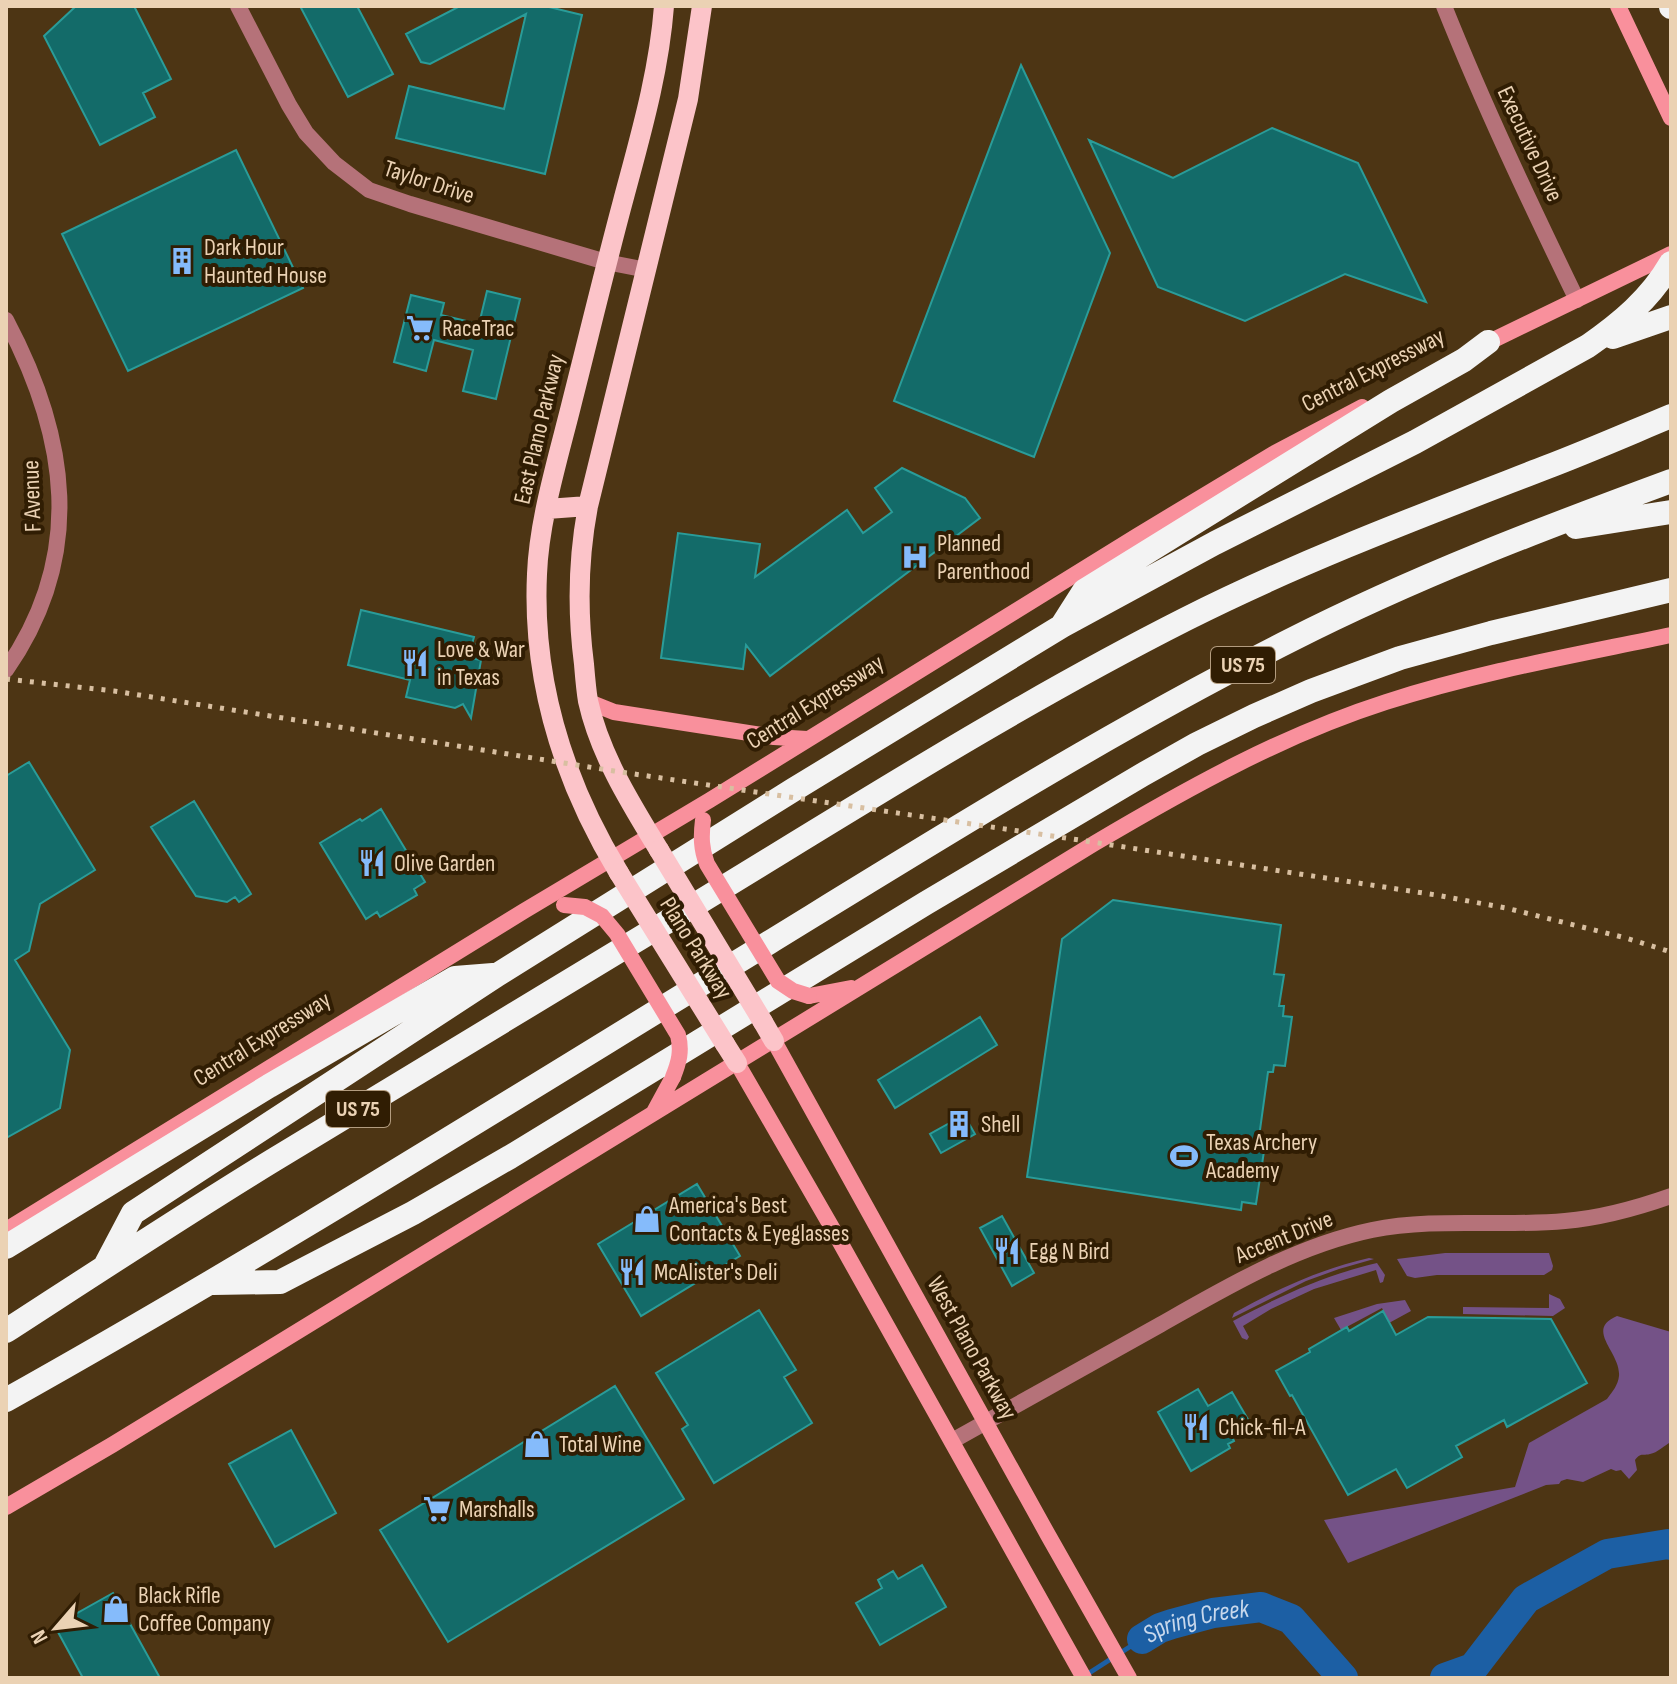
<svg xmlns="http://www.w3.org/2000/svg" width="1677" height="1684" viewBox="0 0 1677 1684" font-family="'Sofia Sans Condensed',sans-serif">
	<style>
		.green { fill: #745287 }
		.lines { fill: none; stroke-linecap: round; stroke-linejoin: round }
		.stream { stroke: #1c5fa4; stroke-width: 5 }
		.river { stroke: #1c5fa4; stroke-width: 30 }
		.building { fill: #136b69; stroke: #2a9c99; stroke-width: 2 }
		.minor { stroke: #b57279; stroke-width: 16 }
		.tertiary { stroke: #b57279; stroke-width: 16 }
		.secondary { stroke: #f9909c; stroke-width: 16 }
		.primary { stroke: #fcc4c9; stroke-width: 20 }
		.motorway { stroke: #f3f3f3; stroke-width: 24 }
		.rail { stroke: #d8bfa1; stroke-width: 5; stroke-dasharray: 4 8; stroke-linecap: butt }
		.secondary-bridge { stroke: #f9909c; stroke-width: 16 }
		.primary-bridge { stroke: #fcc4c9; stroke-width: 20 }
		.labels { text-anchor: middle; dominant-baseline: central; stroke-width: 8; stroke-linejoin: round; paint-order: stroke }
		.shield { fill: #301d03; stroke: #b39c7f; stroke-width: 2 }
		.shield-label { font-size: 22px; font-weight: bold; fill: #ebd2b4 }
		.street-label { font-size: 24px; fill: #ebd2b4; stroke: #301d03 }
		.poi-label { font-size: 24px; fill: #ebd2b4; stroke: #301d03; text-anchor: start }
		.water-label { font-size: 26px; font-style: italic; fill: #c8d8ec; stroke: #301d03 }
	</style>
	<rect width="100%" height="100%" fill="#4d3514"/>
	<path class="green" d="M1445,1253H1549L1553,1266L1552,1270L1544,1275H1437L1415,1278L1407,1276L1397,1259Z
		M1369,1258L1374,1259L1339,1269L1306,1281L1232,1318L1234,1313C1277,1289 1321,1269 1369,1258Z
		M1377,1263L1385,1275L1383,1282L1380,1283L1376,1270L1314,1289L1271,1309L1243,1326L1249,1337L1247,1340L1242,1338L1233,1321C1282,1295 1323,1276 1377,1263Z
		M1549,1294L1560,1299L1565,1308L1553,1316L1463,1314V1307L1549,1308Z
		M1405,1300L1411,1311L1389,1323L1382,1308L1341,1330L1334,1318L1377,1304Z
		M1617,1316L1671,1332V1442C1665,1445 1657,1453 1650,1454C1642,1456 1641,1452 1635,1460L1637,1470L1629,1479L1621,1470L1616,1471L1611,1469L1583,1482L1567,1479L1561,1481L1559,1484L1546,1485L1348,1563L1324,1520L1515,1487L1529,1443L1607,1399C1613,1391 1618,1385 1619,1376C1621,1352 1584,1330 1617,1316Z"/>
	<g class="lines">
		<path class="stream" d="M1086,1675L1142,1639"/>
		<g class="river">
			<path id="s1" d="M1142,1639L1160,1628L1172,1624L1213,1613L1261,1607L1291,1619L1343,1678"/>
			<path d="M1445,1678L1473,1668L1526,1599L1607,1554L1668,1544L1671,1545"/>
		</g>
	</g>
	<path class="building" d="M76,6H134L171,79L143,93L155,117L100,145L44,36Z
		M300,6H357L393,74L348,97Z
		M460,6H545L582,15L545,174L396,138L409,86L504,109L526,14L430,64L421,62L406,34Z
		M1021,65L1110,253L1034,457L894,401Z
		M1272,128L1358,163L1426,302L1345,274L1245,321L1158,287L1089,140L1173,178Z
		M236,150L303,288L128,371L62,234Z
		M487,291L520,299L496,399L463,391L473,350L434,340L426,371L394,362L411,295L444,303L441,315L479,324Z
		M902,468L965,498L980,518L770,676L746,645L743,669L661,658L678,533L760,544L755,577L847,510L863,533L892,512L875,488Z
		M361,610L474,637L472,644L478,645L475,659L481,660L471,718L463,704L455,708L406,697L410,680L348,665Z
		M29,762L95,870L40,904L29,951L15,960L70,1050L60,1108L6,1138V776Z
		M194,801L251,894L239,902L235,897L227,902L196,896L151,827Z
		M381,809L425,882L414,889L417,895L380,917L377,912L366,919L320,843L360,819L362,821Z
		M1113,900L1281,925L1274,974L1284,975L1279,1006H1284L1283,1016L1292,1017L1285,1066L1274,1065L1273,1072H1268L1259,1137L1266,1138L1256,1204L1242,1202L1241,1210L1027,1177L1062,939Z
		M980,1017L997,1045L895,1108L878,1080Z
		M964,1115L975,1134L941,1153L930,1134Z
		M697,1184L740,1256L641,1316L598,1244Z
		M1002,1216L1034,1273L1012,1286L980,1228Z
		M759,1310L796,1370L784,1377L812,1423L714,1483L682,1429L688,1425L656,1373Z
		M1383,1311L1396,1335L1428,1317L1551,1319L1587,1383L1507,1427L1504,1420L1456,1446L1462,1457L1407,1488L1396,1469L1348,1495L1292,1395L1290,1396L1276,1371L1310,1352L1309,1349L1347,1327L1349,1331Z
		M615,1386L684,1499L448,1642L380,1530Z
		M1198,1389L1208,1406L1232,1392L1250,1423L1231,1434L1234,1441L1228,1444L1230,1448L1191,1471L1158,1412Z
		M291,1430L336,1513L275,1547L229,1464Z
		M922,1565L946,1607L880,1645L856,1603L882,1588L878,1580L893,1571L898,1579Z
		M113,1593L160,1678H83L58,1632L68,1626L65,1620Z"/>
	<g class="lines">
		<path class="minor" d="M238,6L289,105L306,133L334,163L369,190L410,204L606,262L647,270
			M952,1441C1021,1403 1089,1364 1158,1326C1225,1288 1295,1246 1372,1230C1436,1217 1501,1227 1565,1221C1601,1218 1637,1208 1671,1196"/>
		<path class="tertiary" d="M1444,6C1484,106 1530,203 1577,300
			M6,320C68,437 86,555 6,670"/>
		<path class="secondary" d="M1618,6L1671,118
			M1479,347L1671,254
			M589,702L614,712L774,737L807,739
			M809,996L851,988
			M774,1041L1048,1535L1129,1678
			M737,1063L831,1226L1084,1678
			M654,1112L673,1077
			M6,1230L524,911L710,800L1137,536L1273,454L1362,407
			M6,1507L112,1445L1095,843C1188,788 1283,735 1386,702C1479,672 1576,655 1671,635"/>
		<path class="primary" d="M547,509L588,506
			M659,850C631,804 600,755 588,701C586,689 585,676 584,664C577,610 578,559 588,506L688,99L702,6
			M619,873C564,782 532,681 537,574C539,519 559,455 572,402C589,335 605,268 623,201C640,137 659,73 664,6
			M763,1022L774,1041
			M725,1044L737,1063"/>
		<path class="motorway" d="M1671,6V7
			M1613,337L1671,317
			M1576,527L1671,512
			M1063,624L1084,591L1391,401L1464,360L1488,342
			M6,1247L269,1086L455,978L493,975
			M105,1266L133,1213L497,975L793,790L1062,626L1215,543L1415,442L1588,346C1621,323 1650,299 1671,263
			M213,1283L280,1282L413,1213L510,1157L926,903L1142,775L1197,744L1254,716L1311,691L1400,658L1491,633L1671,590
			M6,1331C94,1274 182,1216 272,1161C403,1081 535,1003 665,923C837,819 1006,710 1186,619C1303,560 1426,514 1547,467C1589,451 1630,433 1671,416
			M6,1400C265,1255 516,1097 770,942C941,837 1112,730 1291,640C1415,577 1541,529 1671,481"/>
		<path class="rail" d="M6,679L114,691L614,771L1066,838L1436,895L1506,908L1626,938L1671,952"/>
		<path class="secondary-bridge" d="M703,820C701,836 701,849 707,864L778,981L793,991L809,996
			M564,905L585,907L602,916L617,934L678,1035C682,1051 679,1062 673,1077"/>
		<path class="primary-bridge" d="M659,850L763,1022
			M619,873L725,1044"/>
	</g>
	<defs>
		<g id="building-bare" transform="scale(2.16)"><path d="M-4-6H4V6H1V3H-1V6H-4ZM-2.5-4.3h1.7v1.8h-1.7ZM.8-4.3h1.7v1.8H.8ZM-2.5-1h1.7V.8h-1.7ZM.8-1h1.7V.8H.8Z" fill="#85bbfb" stroke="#301d03" stroke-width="2.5" paint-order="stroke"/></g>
		<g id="supermarket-bare" transform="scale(2.16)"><path d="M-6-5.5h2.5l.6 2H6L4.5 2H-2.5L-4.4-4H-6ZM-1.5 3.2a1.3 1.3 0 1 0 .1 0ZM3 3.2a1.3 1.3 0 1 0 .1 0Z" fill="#85bbfb" stroke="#301d03" stroke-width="2.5" paint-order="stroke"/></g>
		<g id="hospital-bare" transform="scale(2.16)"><path d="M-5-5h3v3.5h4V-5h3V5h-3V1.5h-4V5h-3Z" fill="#85bbfb" stroke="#301d03" stroke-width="2.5" paint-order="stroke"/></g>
		<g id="restaurant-bare" transform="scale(2.16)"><path d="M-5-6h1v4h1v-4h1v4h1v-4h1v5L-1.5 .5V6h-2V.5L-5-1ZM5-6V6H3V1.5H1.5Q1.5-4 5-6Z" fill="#85bbfb" stroke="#301d03" stroke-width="2.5" paint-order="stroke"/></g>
		<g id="stadium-bare" transform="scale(2.16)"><path d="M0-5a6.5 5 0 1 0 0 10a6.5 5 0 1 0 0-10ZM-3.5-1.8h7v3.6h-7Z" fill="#85bbfb" stroke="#301d03" stroke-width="2.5" paint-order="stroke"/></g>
		<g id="shop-bare" transform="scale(2.16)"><path d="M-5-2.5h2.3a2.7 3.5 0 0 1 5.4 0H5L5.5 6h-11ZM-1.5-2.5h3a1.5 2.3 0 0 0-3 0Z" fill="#85bbfb" stroke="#301d03" stroke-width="2.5" paint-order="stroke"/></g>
	</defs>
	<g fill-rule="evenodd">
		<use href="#building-bare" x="182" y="261"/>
		<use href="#supermarket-bare" x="420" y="328"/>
		<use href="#hospital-bare" x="915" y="557"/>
		<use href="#restaurant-bare" x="415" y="663"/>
		<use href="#restaurant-bare" x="372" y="863"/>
		<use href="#building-bare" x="959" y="1124"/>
		<use href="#stadium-bare" x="1184" y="1156"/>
		<use href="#shop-bare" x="647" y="1219"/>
		<use href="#restaurant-bare" x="1007" y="1251"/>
		<use href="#restaurant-bare" x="632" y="1272"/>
		<use href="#restaurant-bare" x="1196" y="1427"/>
		<use href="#shop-bare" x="537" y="1444"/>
		<use href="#supermarket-bare" x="437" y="1509"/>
		<use href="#shop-bare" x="116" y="1609"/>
	</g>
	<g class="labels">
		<g class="shield">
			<rect x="1211" y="647" width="64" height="36" rx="6"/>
			<rect x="326" y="1091" width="64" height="36" rx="6"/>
		</g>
		<g class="shield-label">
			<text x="1243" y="665">US 75</text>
			<text x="358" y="1109">US 75</text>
		</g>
		<g class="street-label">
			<text transform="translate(1530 144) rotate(65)">Executive Drive</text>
			<text transform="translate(429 182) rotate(18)">Taylor Drive</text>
			<text transform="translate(1373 370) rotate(-27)">Central Expressway</text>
			<text transform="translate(539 429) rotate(-77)">East Plano Parkway</text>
			<text transform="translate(32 496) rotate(-92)">F Avenue</text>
			<text transform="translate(815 702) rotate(-32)">Central Expressway</text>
			<text transform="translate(696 948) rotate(58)">Plano Parkway</text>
			<text transform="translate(262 1039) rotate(-32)">Central Expressway</text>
			<text transform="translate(1284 1237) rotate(-22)">Accent Drive</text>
			<text transform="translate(972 1348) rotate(61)">West Plano Parkway</text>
		</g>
		<g class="poi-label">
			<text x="204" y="247">Dark Hour<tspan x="204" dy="28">Haunted House</tspan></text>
			<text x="442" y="328">RaceTrac</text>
			<text x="937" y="543">Planned<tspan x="937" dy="28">Parenthood</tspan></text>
			<text x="437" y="649">Love &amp; War<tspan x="437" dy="28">in Texas</tspan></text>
			<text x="394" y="863">Olive Garden</text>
			<text x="981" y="1124">Shell</text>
			<text x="1206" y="1142">Texas Archery<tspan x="1206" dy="28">Academy</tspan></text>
			<text x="669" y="1205">America's Best<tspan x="669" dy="28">Contacts &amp; Eyeglasses</tspan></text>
			<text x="1029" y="1251">Egg N Bird</text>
			<text x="654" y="1272">McAlister's Deli</text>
			<text x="1218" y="1427">Chick-fil-A</text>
			<text x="559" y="1444">Total Wine</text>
			<text x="459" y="1509">Marshalls</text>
			<text x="138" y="1595">Black Rifle<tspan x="138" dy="28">Coffee Company</tspan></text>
		</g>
		<g class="water-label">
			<text stroke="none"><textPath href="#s1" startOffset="58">Spring Creek</textPath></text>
		</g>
	</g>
	<rect width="1677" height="1684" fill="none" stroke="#ebd2b4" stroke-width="16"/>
	<g transform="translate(56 1628) rotate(242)" stroke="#301d03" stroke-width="6" paint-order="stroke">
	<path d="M0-6L14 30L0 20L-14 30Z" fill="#ebd2b4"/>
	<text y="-12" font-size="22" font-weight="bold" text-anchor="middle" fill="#ebd2b4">N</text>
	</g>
</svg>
